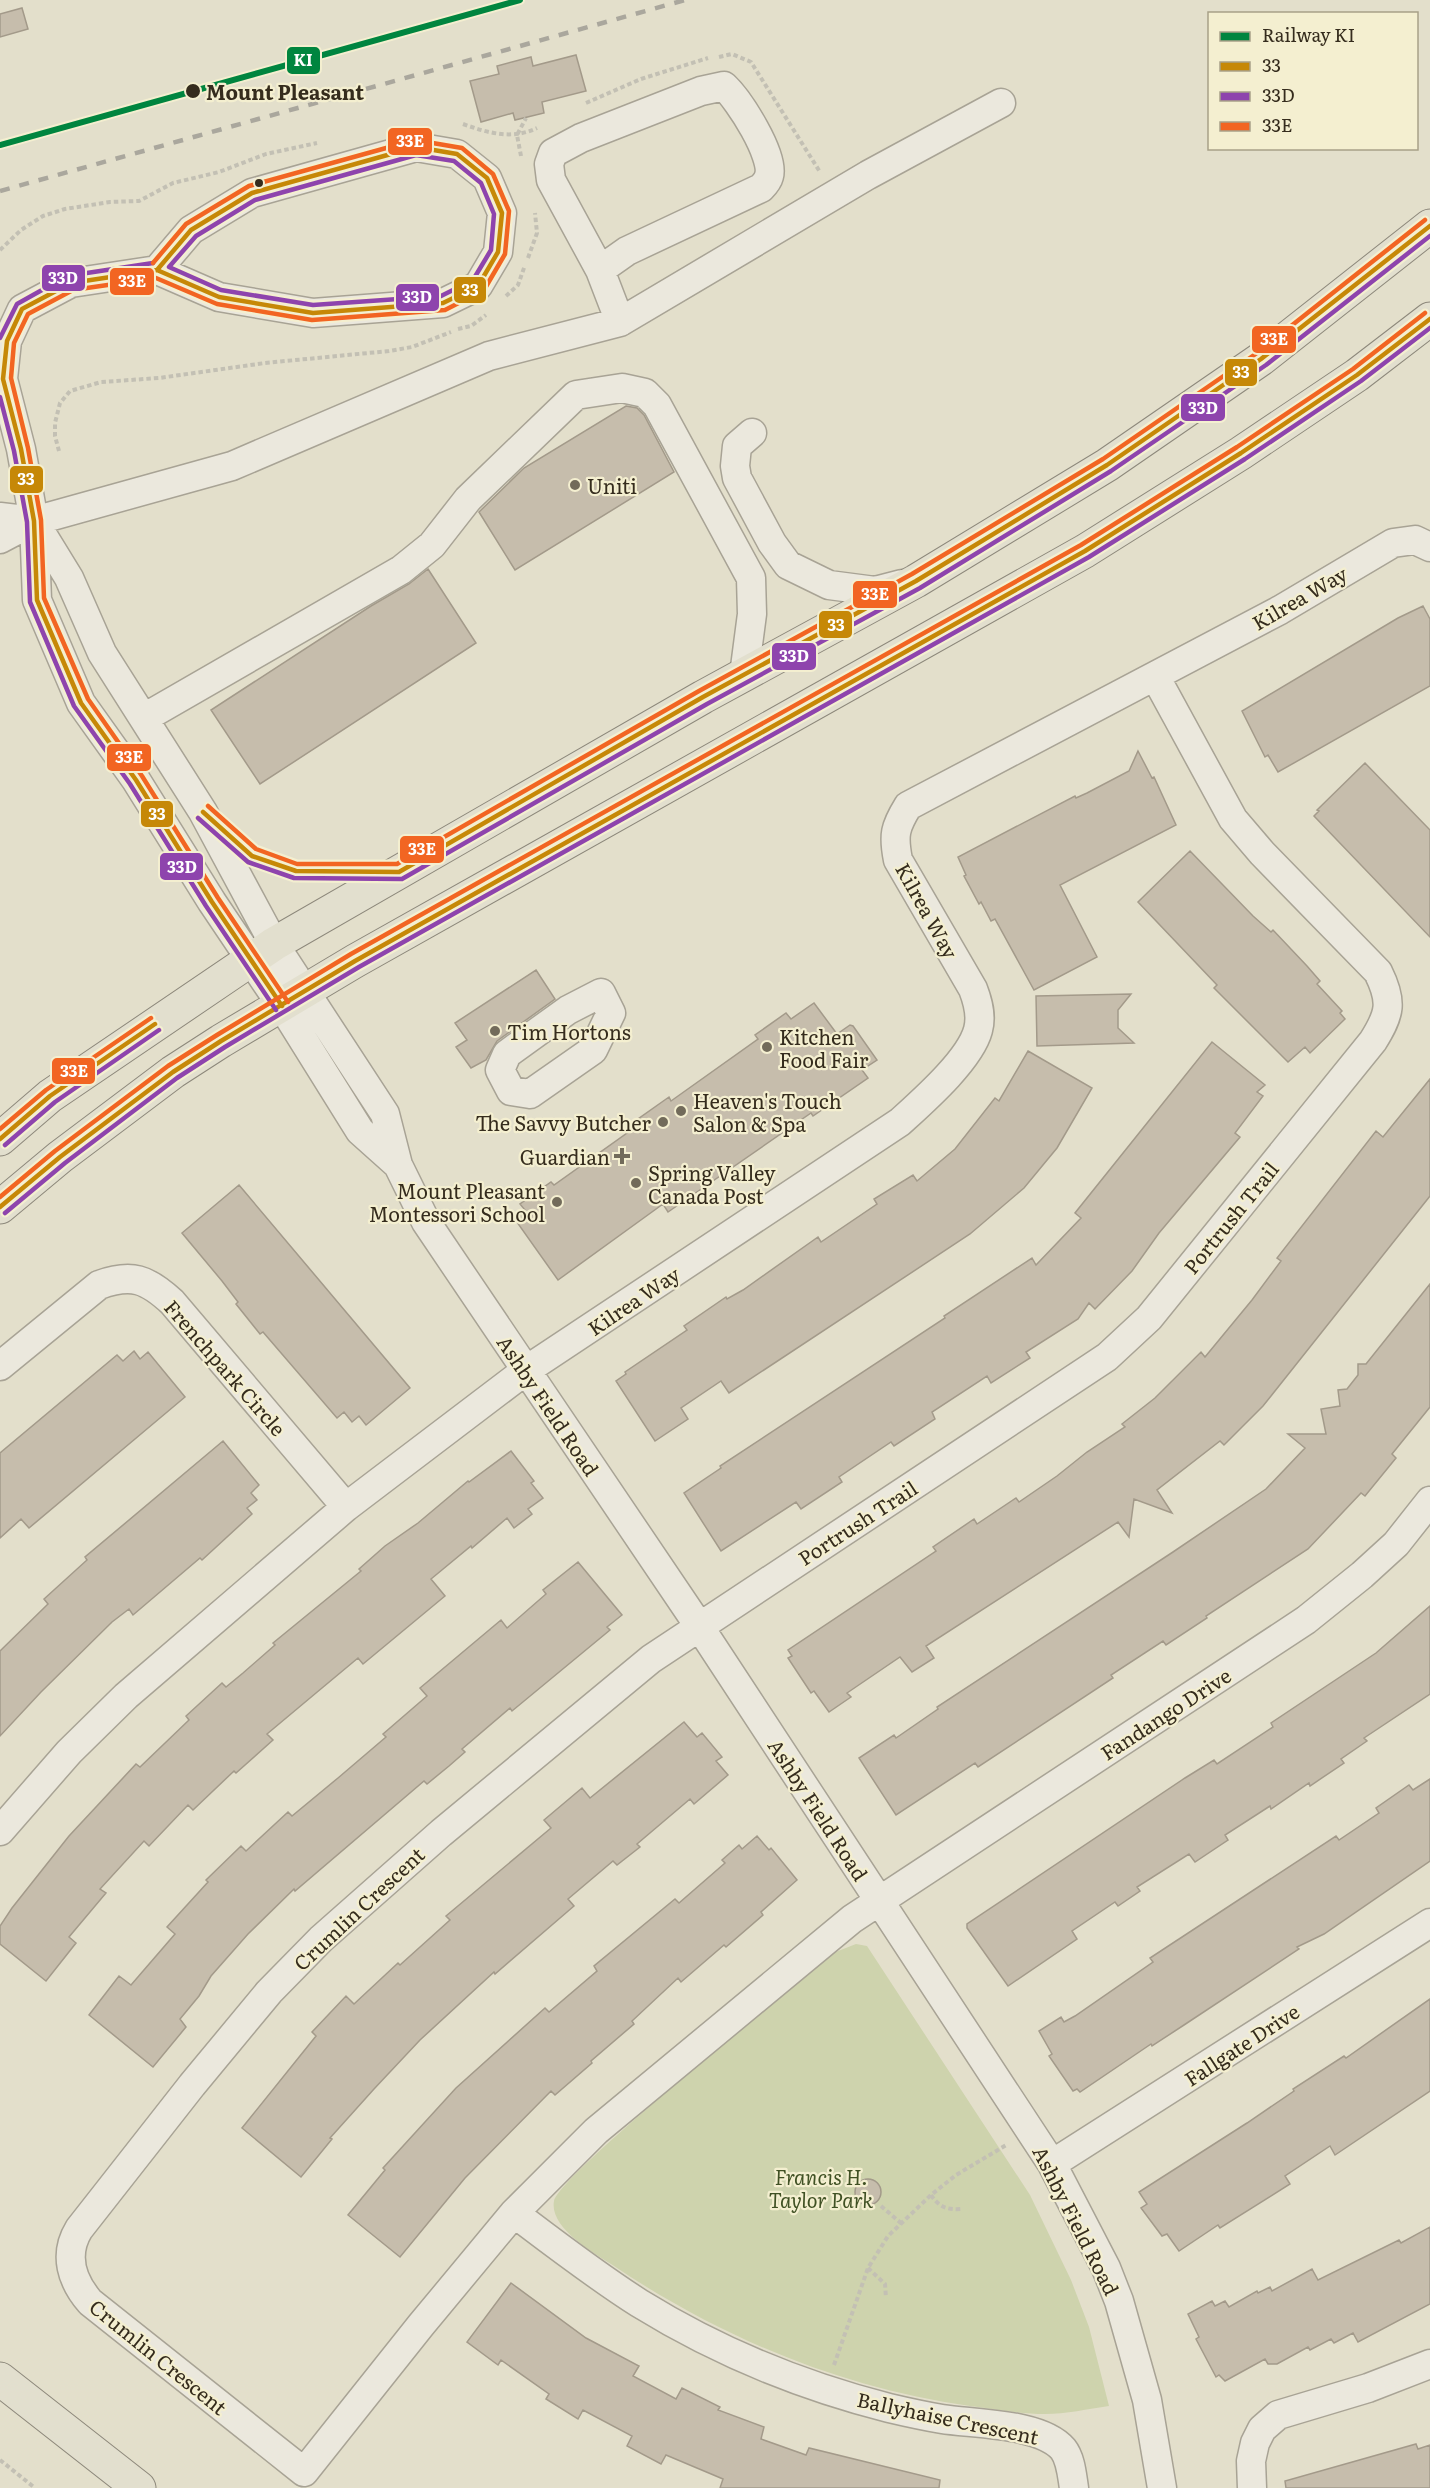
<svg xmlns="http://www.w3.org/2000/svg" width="1430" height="2488" viewBox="0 0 1430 2488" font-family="Literata,serif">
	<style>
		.green { fill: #ced3ad }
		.building { fill: #c6bdac; stroke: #a39a8a; stroke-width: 1.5 }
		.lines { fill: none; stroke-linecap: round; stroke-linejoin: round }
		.minor-casing { stroke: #a8a395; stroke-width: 31 }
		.major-casing { stroke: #8d887b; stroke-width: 35 }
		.path { stroke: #c3c0b4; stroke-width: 4; stroke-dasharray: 4.5 3; stroke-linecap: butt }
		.minor { stroke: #ebe8dd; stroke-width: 28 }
		.major { stroke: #e2dfce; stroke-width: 33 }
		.rail { stroke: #aaa79d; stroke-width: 4.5; stroke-dasharray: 10 10; stroke-linecap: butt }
		.bus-1-casing { stroke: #f4efd0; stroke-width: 9 }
		.bus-2-casing { stroke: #f4efd0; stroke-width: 9 }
		.bus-3-casing { stroke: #f4efd0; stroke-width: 9 }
		.bus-1 { stroke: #c68807; stroke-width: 4.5 }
		.bus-2 { stroke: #8e44ad; stroke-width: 4.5 }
		.bus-3 { stroke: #f26522; stroke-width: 4.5 }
		.rail-1-casing { stroke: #f4efd0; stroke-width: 10 }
		.rail-1 { stroke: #00853f; stroke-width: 6 }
		.stop-dot { fill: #352c1d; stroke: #f4efd0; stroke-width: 2 }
		.poi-dot { fill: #726b5a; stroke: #f4efd0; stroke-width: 2 }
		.labels { text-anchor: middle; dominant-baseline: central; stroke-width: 4.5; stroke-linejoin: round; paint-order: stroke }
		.stop-label { font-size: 20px; font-weight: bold; fill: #352c1d; stroke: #f4efd0; text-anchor: start }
		.poi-label { font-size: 20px; fill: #352c1d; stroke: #f4efd0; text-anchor: start }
		.street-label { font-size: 20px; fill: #352c1d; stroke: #f4efd0 }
		.park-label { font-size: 20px; font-style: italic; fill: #405124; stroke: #f4efd0 }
		.line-badge { stroke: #f4efd0; stroke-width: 2 }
		.badge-label { font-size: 16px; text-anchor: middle; font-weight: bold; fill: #fff }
	</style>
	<rect width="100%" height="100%" fill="#e3dfcb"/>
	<path class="green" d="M856,1944L867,1946L1030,2195L1071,2280L1089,2327L1109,2406C1088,2409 1066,2414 1045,2414C1020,2414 994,2409 970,2406C841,2388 719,2337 611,2264C592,2252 549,2227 554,2201C560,2174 796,1985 833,1953Z"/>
	<path class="building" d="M22,8L28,29L0,37V14Z
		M576,55L586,91L542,102L544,113L515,120L513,113L481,122L470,81L499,74L497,66L531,57L533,66Z
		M626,406L637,408L644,415L674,472L515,570L479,512L524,468Z
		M428,569L476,643L260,784L211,710L371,606L409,584Z
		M1423,606L1430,619V686L1278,772L1268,755L1265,757L1242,711L1398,618Z
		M1138,751L1152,778L1154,777L1176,825L1060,885L1097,957L1034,990L995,919L991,921L981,902L979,904L964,876L966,875L958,857L1075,796L1076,798L1087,793L1129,771Z
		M1365,763L1430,830V937L1314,816L1319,811L1317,810Z
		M1190,851L1253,916L1271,932L1273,930L1307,966L1320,981L1317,984L1342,1011L1340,1013L1345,1019L1310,1053L1305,1047L1288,1062L1214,988L1217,985L1138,902Z
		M536,970L555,999L497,1041L486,1060L471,1068L456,1047L467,1040L455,1023Z
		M1131,994L1118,1010V1028L1134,1043L1037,1046L1036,996Z
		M814,1003L837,1034L850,1025L853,1026L877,1060L862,1070L868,1078L813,1116L811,1113L668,1212L663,1204L558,1280L514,1218L525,1210L520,1204L551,1182L554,1185L641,1123L638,1119L669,1097L671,1101L758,1039L755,1035L786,1013L791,1019Z
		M1212,1042L1265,1085L1257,1092L1263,1096L1235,1133L1240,1137L1159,1233L1132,1271L1095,1309L1089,1303L1078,1319L1026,1352L1030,1358L991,1383L987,1376L932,1412L935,1419L894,1446L891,1442L839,1477L842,1482L801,1509L796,1502L721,1551L684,1493L721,1468L720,1466L945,1318L944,1316L1032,1258L1036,1265L1081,1218L1075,1213Z
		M1028,1051L1092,1088L1057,1148L1024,1188L970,1234L729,1393L721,1381L681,1408L688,1419L655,1441L616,1381L626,1374L625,1372L687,1330L684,1326L726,1297L727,1299L743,1290L818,1237L821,1242L877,1204L874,1199L913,1175L917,1181L955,1149L995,1098L999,1101Z
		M1430,1079V1196L1263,1406L1224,1445L1220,1441L1157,1490L1172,1513L1134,1499L1129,1537L1118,1522L926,1646L934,1658L912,1672L900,1657L847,1693L851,1697L829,1712L814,1691L811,1693L788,1658L792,1656L788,1650L936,1551L933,1547L974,1519L977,1524L1016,1498L1019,1502L1057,1476L1087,1452L1125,1427L1122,1424L1155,1398L1201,1352L1205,1357L1252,1300L1281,1261L1277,1258L1376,1131L1383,1137Z
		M239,1185L410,1388L366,1425L359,1416L352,1422L344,1412L337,1418L263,1332L260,1334L236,1304L238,1302L222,1281L182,1233Z
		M1430,1284V1407L1392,1454L1396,1458L1365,1496L1361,1493L1308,1549L1206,1616L1207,1618L1166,1645L1163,1641L1111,1675L1113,1678L978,1767L975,1763L896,1815L859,1758L894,1735L896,1738L938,1709L937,1707L1173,1552L1266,1489L1305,1448L1288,1434H1326L1321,1409L1340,1406L1338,1390L1347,1389L1358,1375V1364H1366Z
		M134,1351L140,1359L148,1352L185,1397L29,1528L21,1519L0,1538V1453L117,1355L123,1361Z
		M223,1441L259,1485L251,1493L257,1500L247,1508L252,1514L202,1560L200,1558L133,1615L129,1609L112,1622L41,1692L0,1736V1651L48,1604L44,1599L87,1560L85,1557Z
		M511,1451L534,1481L531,1483L543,1498L528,1509L532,1514L514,1528L507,1518L472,1548L471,1546L431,1579L445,1596L363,1664L358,1658L316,1693L267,1734L273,1740L236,1773L234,1771L193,1810L188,1805L149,1846L144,1841L100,1889L106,1893L69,1937L76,1943L46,1981L0,1944V1926L12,1908L69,1836L136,1764L140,1767L189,1720L186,1716L222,1683L226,1687L243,1673L275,1645L273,1643L361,1571L359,1569L385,1546L418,1523L468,1481L469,1482Z
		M578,1562L622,1615L607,1627L610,1630L512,1711L510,1708L462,1749L465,1752L449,1766L427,1784L424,1781L295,1891L294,1889L248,1934L211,1976L199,1996L180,2019L186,2027L153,2067L89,2015L119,1976L131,1985L175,1934L167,1927L208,1882L206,1880L241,1846L246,1851L288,1812L292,1816L338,1778L386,1737L383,1734L427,1696L420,1688L501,1620L507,1628L546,1594L543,1590Z
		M1430,1606V1694L1364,1738L1367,1741L1341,1759L1344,1763L1310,1786L1309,1783L1271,1809L1270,1806L1225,1835L1228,1840L1195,1862L1189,1854L1137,1887L1140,1891L1118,1906L1115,1902L1072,1931L1077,1939L1008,1986L967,1928V1924L1185,1778L1214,1760L1217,1764L1273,1727L1271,1723L1376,1653Z
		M684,1722L697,1737L702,1733L722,1757L716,1761L728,1775L694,1804L690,1799L637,1844L640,1847L617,1865L613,1861L568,1899L574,1906L495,1974L494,1972L420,2040L374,2089L330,2138L332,2139L301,2177L242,2128L316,2036L312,2032L346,1996L354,2004L398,1963L400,1965L450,1920L446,1916L551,1828L544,1820L582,1788L590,1798Z
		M1430,1779V1861L1324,1934L1297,1947L1299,1949L1184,2025L1152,2046L1151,2044L1080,2092L1077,2089L1073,2091L1049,2056L1052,2054L1039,2031L1061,2017L1064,2022L1075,2016L1153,1962L1150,1958L1336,1836L1339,1840L1379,1813L1376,1808L1409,1785L1413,1790Z
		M757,1836L769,1850L771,1848L797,1880L761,1912L763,1915L726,1947L724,1945L681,1982L678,1978L632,2021L634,2024L591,2061L592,2063L555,2095L551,2091L465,2178L400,2257L348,2215L385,2170L383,2168L456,2088L545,2008L549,2012L597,1971L594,1966L675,1899L679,1903L725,1863L722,1860L739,1845L742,1849Z
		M1430,1999V2091L1335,2155L1330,2146L1285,2176L1290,2184L1220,2228L1218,2225L1179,2251L1167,2234L1162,2236L1141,2208L1147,2204L1139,2192L1247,2123L1294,2091L1293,2089L1344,2056L1346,2058Z
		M855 2192a13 13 0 1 1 26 0a13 13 0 1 1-26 0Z
		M1430,2227V2304L1358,2342L1353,2333L1334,2343L1331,2339L1310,2350L1308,2347L1277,2364H1268L1265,2359L1225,2381L1219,2375L1216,2377L1196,2339L1199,2337L1188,2314L1212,2301L1215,2306L1225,2301L1229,2307L1257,2291L1258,2293L1270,2287L1272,2291L1312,2269L1318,2280L1399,2240L1401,2243Z
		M511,2283L586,2338L639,2366L633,2376L676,2399L682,2388L720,2407L718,2410L764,2427L761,2439L806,2455L809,2448L940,2480L939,2488H720L723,2479L666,2455L661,2464L627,2446L632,2436L583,2410L578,2419L546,2399L549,2394L501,2360L498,2365L467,2342Z
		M1416,2444L1418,2449L1430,2445V2488H1286L1285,2481Z"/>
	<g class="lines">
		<g class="minor-casing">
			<path id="minor" d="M157,270L191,230L252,193L416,147L457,154L487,178L502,213L498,252L478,286L443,303L313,313L219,297L157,270L71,283L22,309L7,341L3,379L21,449L34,521L37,600L81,703L136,780L212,902L282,1006L360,1131L398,1165
				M600,270L627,251L761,188C764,185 768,180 769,176C775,156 739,100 724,86L701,91L581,138L553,153L549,164L551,180L600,270L620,322
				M752,433L737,446L735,466L737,478L772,543L788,565L829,585L875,591L902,584
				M0,517L34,521L69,578L102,653L203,812L274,944L385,1114L398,1165L426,1222L699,1626L1052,2164L1106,2268L1119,2301L1147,2400L1162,2488
				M0,539L34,521L232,466L489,356L620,322L868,175L1001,103
				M1155,676L1233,819L1262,853L1378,972C1393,1002 1390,1014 1373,1041L1149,1318L1107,1357L651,1659L441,1833L321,1939L269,1992L192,2085L79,2229C63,2255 72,2281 90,2302L304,2472L421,2325L514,2213L596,2131L852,1919L1306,1620L1362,1575L1396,1544L1430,1501
				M144,718L401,570L432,545L468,499L576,395L622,388L645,393L657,405L751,578L752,614L744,675
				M601,993L611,1013L593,1050L530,1094L511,1091L500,1070L507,1054L568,1010Z
				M0,1366L99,1285C132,1273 147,1279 172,1302L346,1507
				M0,1831L69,1752L126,1696L346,1507L525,1371L900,1122C923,1101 970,1060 978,1030C982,1016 978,1002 973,989L898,860C893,835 895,827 908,806L1280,610L1393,543L1415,540L1430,547
				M1052,2164L1430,1923
				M514,2213C555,2244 595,2275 639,2303C715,2350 802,2386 889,2408C906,2412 924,2416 942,2419C974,2424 1041,2423 1063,2449C1071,2459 1072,2476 1074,2488
				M1252,2488L1251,2461L1255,2443L1262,2429L1278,2415L1368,2388L1430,2364"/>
		</g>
		<g class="major-casing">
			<path id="major" d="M0,1139L50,1096L274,944L703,697L916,581L1107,465L1261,359L1430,226
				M0,1207L60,1157L173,1072L221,1041L355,961L1085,551L1241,453L1357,375L1430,319
				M0,2379L139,2488"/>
		</g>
		<path class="path" d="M719,57L732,54L751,62L820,172
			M586,103L641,79L708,58
			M463,124C488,133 512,140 537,128
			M521,156L517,135L526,118
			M0,250L21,230L43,216L65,209L110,202L139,201L173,183L219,172L266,154L317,143
			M528,258L537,233L535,213
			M506,296L518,285L525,265
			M458,329L471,326L486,315
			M59,451L55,436V423L60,403L70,391L101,382L159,378L265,363L389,351L412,347L451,332
			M931,2195C939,2207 947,2210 961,2209
			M881,2206L902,2224
			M868,2268L885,2284L886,2298
			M834,2365L868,2268L888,2236L931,2195L956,2175L1008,2144
			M0,2460L35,2488"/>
		<use href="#minor" class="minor"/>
		<use href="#major" class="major"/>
		<path class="rail" d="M0,191L685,0"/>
		<g class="bus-1-casing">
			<path id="bus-1" d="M416,147L457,154L487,178L502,213L498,252L478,286L443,303L313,313L219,297L157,270L191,230L252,193Z
				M157,270L71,283L22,309L7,341L3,379L21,449L34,521L37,600L81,703L136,780L212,902L282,1006
				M203,812L252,856L296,871L399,872L703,697L916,581L1107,465L1261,359L1430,226
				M0,1139L50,1096L155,1024
				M0,1207L60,1157L173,1072L221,1041L355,961L1085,551L1241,453L1357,375L1430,319"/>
		</g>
		<g class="bus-2-casing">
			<path id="bus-2" d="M416,155L454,161L481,183L494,214L491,250L473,280L441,296L313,305L221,290L169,267L196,236L255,200Z
				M0,338L17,304L67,276L153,263
				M0,397L14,451L27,522L30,602L74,706L130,784L206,906L276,1010
				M198,818L248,862L294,878L402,879L707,704L920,588L1111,471L1266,365L1430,236
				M5,1145L55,1102L159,1030
				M5,1213L65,1163L177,1078L225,1047L359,967L1089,557L1245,459L1361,381L1430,328"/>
		</g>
		<g class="bus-3-casing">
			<path id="bus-3" d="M153,263L186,224L249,186L415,140L462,148L493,174L509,211L505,254L484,290L445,310L312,320L217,304L156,278L73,290L28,314L14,343L11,378L28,448L41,520L44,598L88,699L142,776L218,898L288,1002
				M208,806L256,849L297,864H397L699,691L912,574L1103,459L1257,353L1425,220
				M0,1129L46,1090L151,1018
				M0,1197L55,1151L168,1066L217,1035L351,954L1081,545L1237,447L1353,369L1425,313"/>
		</g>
		<use href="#bus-1" class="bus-1"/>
		<use href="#bus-2" class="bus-2"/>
		<use href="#bus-3" class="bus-3"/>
		<g class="rail-1-casing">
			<path id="rail-1" d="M0,145L520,0"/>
		</g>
		<use href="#rail-1" class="rail-1"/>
	</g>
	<g class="stop-dot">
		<circle cx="193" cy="91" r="8"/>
		<circle cx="259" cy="183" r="5"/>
	</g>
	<g class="poi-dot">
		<circle cx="575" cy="485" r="6"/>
		<circle cx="495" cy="1031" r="6"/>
		<circle cx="767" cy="1047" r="6"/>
		<circle cx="681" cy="1111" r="6"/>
		<circle cx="663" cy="1122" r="6"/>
		<path d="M619 1147h6v6h6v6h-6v6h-6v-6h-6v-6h6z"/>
		<circle cx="636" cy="1183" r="6"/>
		<circle cx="557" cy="1202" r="6"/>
	</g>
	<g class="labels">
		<g class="stop-label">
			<text x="206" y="91">Mount Pleasant</text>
		</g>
		<g class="poi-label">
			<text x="587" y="485">Uniti</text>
			<text x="507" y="1031">Tim Hortons</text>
			<text x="779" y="1036">Kitchen<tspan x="779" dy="23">Food Fair</tspan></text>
			<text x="693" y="1100">Heaven's Touch<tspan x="693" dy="23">Salon &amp; Spa</tspan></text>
			<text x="651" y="1122" text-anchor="end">The Savvy Butcher</text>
			<text x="610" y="1156" text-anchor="end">Guardian</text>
			<text x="648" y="1172">Spring Valley<tspan x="648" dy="23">Canada Post</tspan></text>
			<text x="545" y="1190" text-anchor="end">Mount Pleasant<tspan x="545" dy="23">Montessori School</tspan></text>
		</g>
		<g class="street-label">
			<text transform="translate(1299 597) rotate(-30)">Kilrea Way</text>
			<text transform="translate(928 910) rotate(61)">Kilrea Way</text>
			<text transform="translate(1230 1217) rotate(-51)">Portrush Trail</text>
			<text transform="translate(633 1300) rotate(-34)">Kilrea Way</text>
			<text transform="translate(226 1367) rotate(49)">Frenchpark Circle</text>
			<text transform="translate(549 1405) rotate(56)">Ashby Field Road</text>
			<text transform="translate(857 1522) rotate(-33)">Portrush Trail</text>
			<text transform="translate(1165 1713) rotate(-33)">Fandango Drive</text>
			<text transform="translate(819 1809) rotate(57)">Ashby Field Road</text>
			<text transform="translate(358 1908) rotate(-43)">Crumlin Crescent</text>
			<text transform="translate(1241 2044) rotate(-33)">Fallgate Drive</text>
			<text transform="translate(1077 2220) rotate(63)">Ashby Field Road</text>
			<text transform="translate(159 2356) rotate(39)">Crumlin Crescent</text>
			<text transform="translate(948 2417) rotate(12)">Ballyhaise Crescent</text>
		</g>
		<g class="park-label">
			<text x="821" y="2176">Francis H.<tspan x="821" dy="23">Taylor Park</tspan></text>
		</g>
	</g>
	<g class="line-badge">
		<rect x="286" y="46" width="35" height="29" rx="6" fill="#00853f"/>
		<rect x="387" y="127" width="46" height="29" rx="6" fill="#f26522"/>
		<rect x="41" y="264" width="45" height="28" rx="6" fill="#8e44ad"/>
		<rect x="109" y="267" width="46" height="29" rx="6" fill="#f26522"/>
		<rect x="453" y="276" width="34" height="28" rx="6" fill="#c68807"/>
		<rect x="395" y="283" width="45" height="29" rx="6" fill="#8e44ad"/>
		<rect x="1251" y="325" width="46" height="29" rx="6" fill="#f26522"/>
		<rect x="1224" y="358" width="34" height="29" rx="6" fill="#c68807"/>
		<rect x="1180" y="393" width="46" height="29" rx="6" fill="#8e44ad"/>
		<rect x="9" y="465" width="35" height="29" rx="6" fill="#c68807"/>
		<rect x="852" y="580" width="46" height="29" rx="6" fill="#f26522"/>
		<rect x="818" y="610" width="35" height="29" rx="6" fill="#c68807"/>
		<rect x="771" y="642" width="46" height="29" rx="6" fill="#8e44ad"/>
		<rect x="106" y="743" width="46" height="29" rx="6" fill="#f26522"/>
		<rect x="140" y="800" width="34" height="28" rx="6" fill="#c68807"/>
		<rect x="399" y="835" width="46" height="29" rx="6" fill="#f26522"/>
		<rect x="159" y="852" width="45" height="29" rx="6" fill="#8e44ad"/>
		<rect x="51" y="1057" width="45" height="28" rx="6" fill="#f26522"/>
	</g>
	<g class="badge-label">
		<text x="303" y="66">KI</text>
		<text x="410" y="147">33E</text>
		<text x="63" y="284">33D</text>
		<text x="132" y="287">33E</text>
		<text x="470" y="296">33</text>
		<text x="417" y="303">33D</text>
		<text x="1274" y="345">33E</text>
		<text x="1241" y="378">33</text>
		<text x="1203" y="414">33D</text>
		<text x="26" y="485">33</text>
		<text x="875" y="600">33E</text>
		<text x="836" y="631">33</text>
		<text x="794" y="662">33D</text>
		<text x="129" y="763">33E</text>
		<text x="157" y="820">33</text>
		<text x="422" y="855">33E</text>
		<text x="182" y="873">33D</text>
		<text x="74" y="1077">33E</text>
	</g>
	<rect x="1208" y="12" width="210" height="138" fill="#f4efd0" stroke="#a8a188" stroke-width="1.5"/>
	<rect x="1220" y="32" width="30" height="9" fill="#00853f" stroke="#a8a188" stroke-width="1.5"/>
	<text x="1262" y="42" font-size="18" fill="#352c1d">Railway KI</text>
	<rect x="1220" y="62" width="30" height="9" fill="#c68807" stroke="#a8a188" stroke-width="1.5"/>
	<text x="1262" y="72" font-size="18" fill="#352c1d">33</text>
	<rect x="1220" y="92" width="30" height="9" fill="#8e44ad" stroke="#a8a188" stroke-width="1.5"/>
	<text x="1262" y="102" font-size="18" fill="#352c1d">33D</text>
	<rect x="1220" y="122" width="30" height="9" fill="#f26522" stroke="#a8a188" stroke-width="1.5"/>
	<text x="1262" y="132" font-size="18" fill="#352c1d">33E</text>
</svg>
